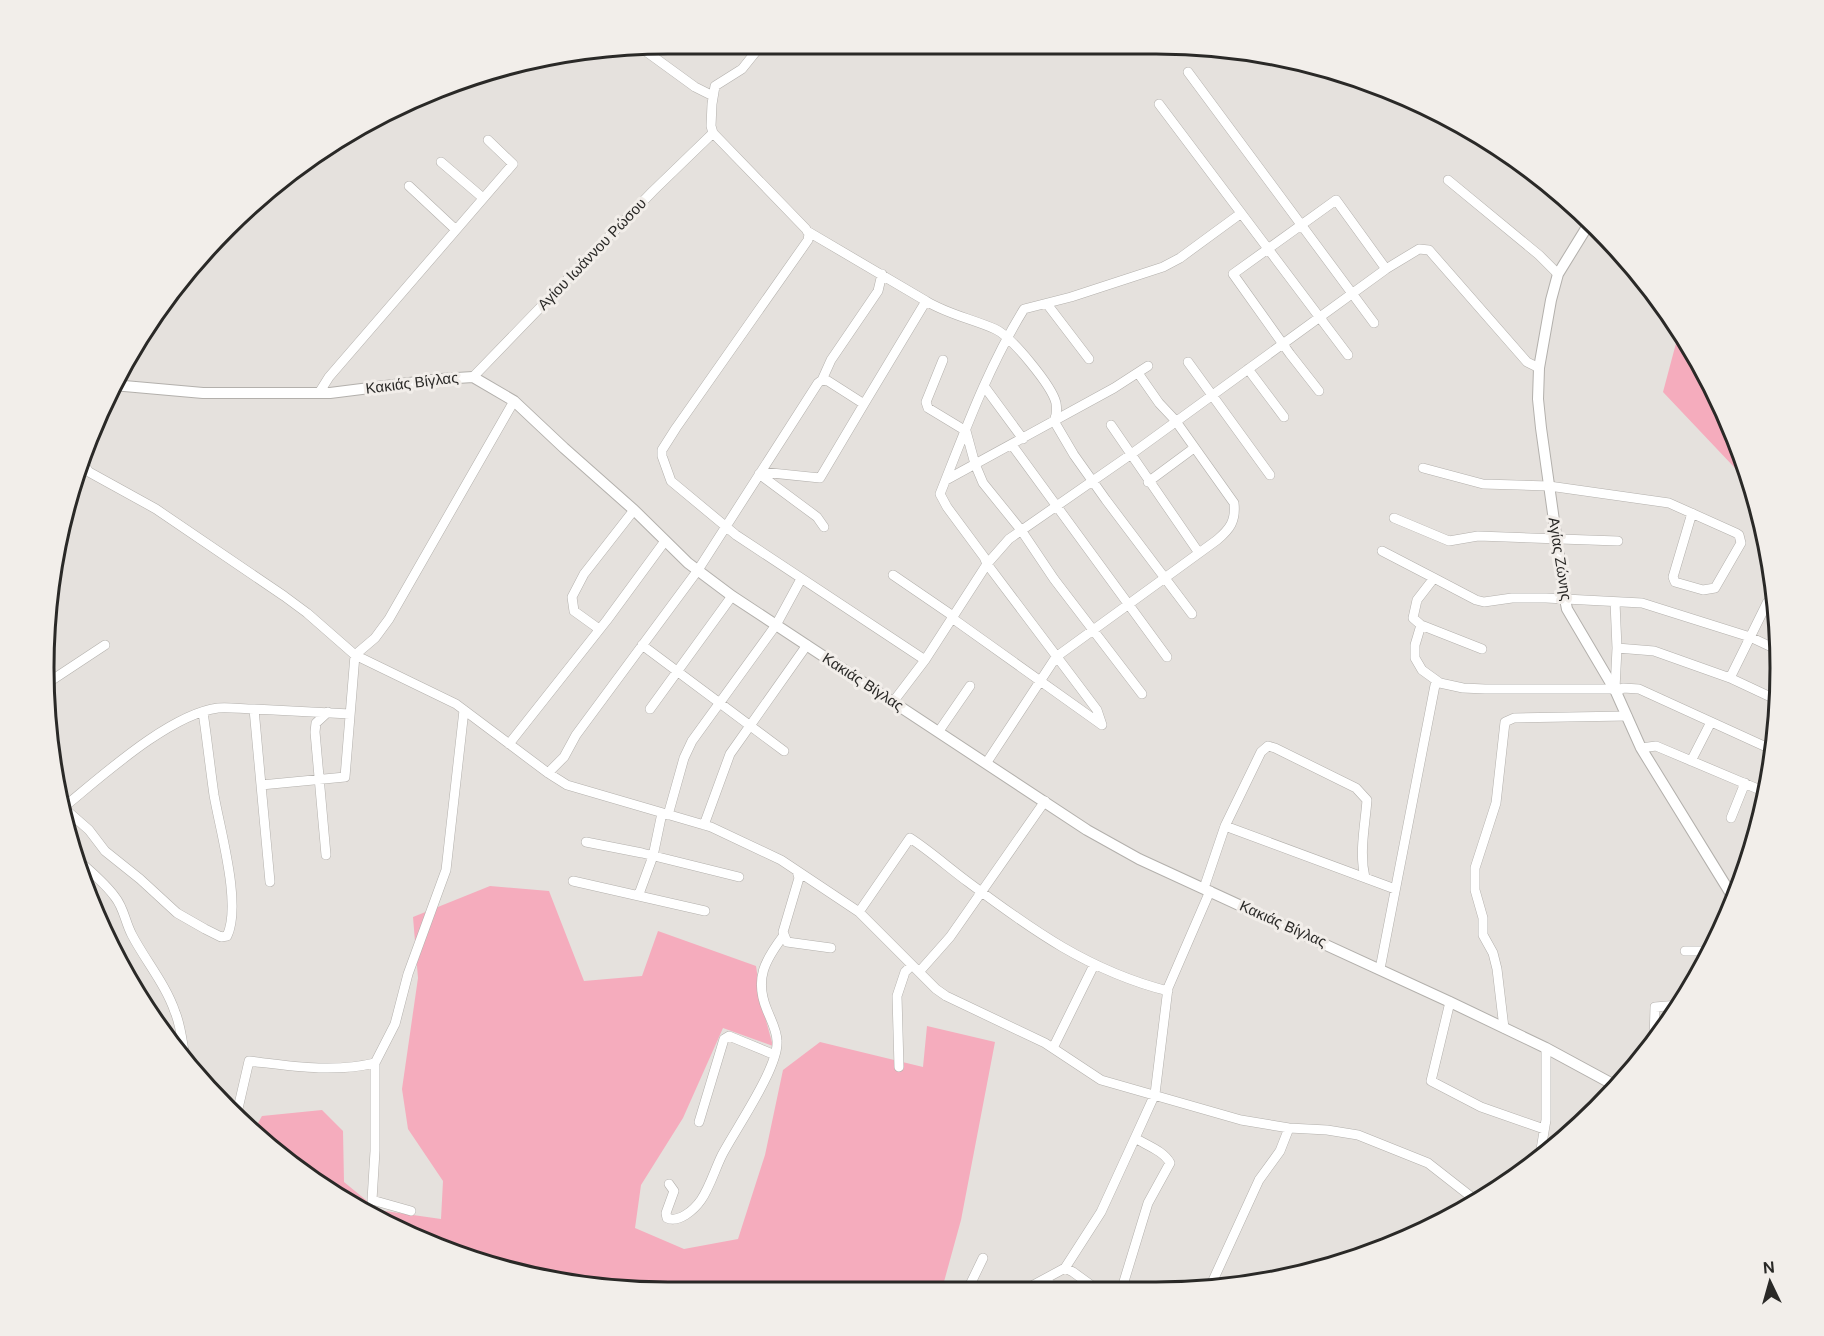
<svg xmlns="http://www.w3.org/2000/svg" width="1824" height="1336" viewBox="0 0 1824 1336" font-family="'DM Sans',sans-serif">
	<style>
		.green { fill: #f5acbd }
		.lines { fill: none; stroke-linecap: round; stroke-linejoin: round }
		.minor-casing { stroke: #b3b0ac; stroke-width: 10 }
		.tertiary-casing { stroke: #b3b0ac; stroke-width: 12 }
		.minor { stroke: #fff; stroke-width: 9 }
		.tertiary { stroke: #fff; stroke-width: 10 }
		.labels { text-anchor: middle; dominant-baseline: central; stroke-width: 6; stroke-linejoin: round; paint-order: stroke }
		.street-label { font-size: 15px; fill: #2a2927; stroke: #f2eeea }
		.rim { fill: none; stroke: #2a2927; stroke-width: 3 }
	</style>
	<rect width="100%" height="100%" fill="#e5e1dd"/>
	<path class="green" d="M1679,332L1716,391L1752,486L1663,392Z
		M490,886L549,891L584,981L642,976L658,931L756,966L762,1006L773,1046L723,1028L683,1118L641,1185L635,1228L684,1249L738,1239L765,1155L783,1070L820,1042L923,1067L927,1026L995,1042L961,1220L942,1289L627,1291L506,1271L391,1228L288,1163L254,1130L262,1116L322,1110L343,1131L344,1182L378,1210L441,1219L443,1181L408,1129L402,1089L418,978L413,917Z"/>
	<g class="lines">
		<g class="minor-casing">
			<path id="minor" d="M762,44L742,69L715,86L712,104L711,126L713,133L806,229L809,234L808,240L676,428L662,450V456L671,481L736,535L925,660
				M640,47L695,87L713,96
				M1188,72L1374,323
				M1159,104L1348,355
				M441,162L483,198
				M1448,180L1539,255L1558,274
				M409,186L455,229
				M807,231L926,301L864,404
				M190,269L252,209
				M926,301C947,314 972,319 995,329C1011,336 1052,386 1056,403C1057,409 1057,415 1054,421L1074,455L1106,500L1192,614
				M1047,304L1089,359
				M943,360L926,402L928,408L966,431L975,464L983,483L1021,530L1054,579L1142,694
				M1188,362L1270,475
				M1248,369L1284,417
				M473,377L653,191L713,133
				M822,380L831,360L878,291L882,274
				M984,386L1023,439
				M1319,391L1290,354L1233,274L1336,200L1386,269
				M319,393L329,377L513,164L488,140
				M1111,425L1199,553
				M1012,445L1167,657
				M80,459L89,472L156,509L284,596L307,613L355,655L456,704L548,773L567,785L711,827L781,860L859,912L936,989L946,996L1045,1043L1101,1080L1241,1120L1289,1128L1327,1130L1358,1135L1428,1163L1474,1199
				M1423,468L1483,484L1549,486L1669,503L1736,533L1739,535L1741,543L1715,588L1703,590L1675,582L1673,577L1692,513
				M759,474L817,517L824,527
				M946,480L1114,388L1148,366
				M1148,482L1194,448
				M1394,518L1449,541L1478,536L1618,541
				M1382,551L1434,578
				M893,575L953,616
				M1615,602L1617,648
				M952,618L1102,725L1097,710L987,564L1009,539L1130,455L1386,269L1419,249L1429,250L1527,362L1539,368
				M1421,625L1413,618L1417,600L1434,578L1476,600L1484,602L1512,598H1546L1642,603L1750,637L1778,650
				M599,629L574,611L572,597L584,574L634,510
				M642,645L784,751
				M1482,649L1421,625L1415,645V658L1422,670L1440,683L1463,688L1485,689H1615L1617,648L1654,651L1730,678L1777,700
				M1730,678L1767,603L1770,600L1775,601
				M49,682L105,645
				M1616,692L1623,688L1639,689L1775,751
				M893,702L925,660L987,564L984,557L947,507L940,494C965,431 988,367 1024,309L1071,297L1163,267L1180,258L1240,214
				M650,709L732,596
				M350,714L254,709L261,785L345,777L355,655L375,638L389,619L514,401
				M939,731L970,686
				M509,744L607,620L665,541
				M1641,748L1656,746L1765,792
				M1691,761L1711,722
				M987,762L1056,657L1217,540C1230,529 1236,521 1234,503L1175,420L1159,403L1138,373
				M548,773L564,757L576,735L698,570L818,383L822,380L828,381L864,404L820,478L761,472
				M261,785L270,882
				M64,807C102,776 170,714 218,708C229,707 243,709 254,709
				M65,809L89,830L105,851L140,879L177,913L205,929L221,937L227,936C242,905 220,830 214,795C210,767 207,739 203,712
				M668,815L684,758L692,741L776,625L801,579
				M1731,818L1745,783
				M704,825L730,754L807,645
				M1225,826L1261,752L1268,746L1275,748L1356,788L1367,800C1365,826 1359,852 1365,878
				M586,842L642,853L739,877
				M326,855L315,732L316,723L328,712
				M79,861C91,872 105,883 115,897C124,908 125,922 132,935C145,960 166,985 175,1012C181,1026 182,1042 185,1057H182
				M797,871L799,878L783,932L787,942L831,948
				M573,881L705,911
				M1204,888L1225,826L1395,889
				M639,894L653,856L662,813
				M859,912L910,838C930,851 949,868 968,882C1032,930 1089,971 1168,991
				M1685,951H1710
				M1380,969L1436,680
				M919,972L950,937L1045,801
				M1450,1002L1431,1081L1481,1107L1544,1129
				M1504,1028L1497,969L1493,953L1483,935V918L1475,890V868L1496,803L1505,722L1514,718L1627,716
				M1654,1041L1655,1007L1679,1005
				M1053,1048L1094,965
				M375,1063L395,1024L408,974L446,870L464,710
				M899,1067L897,996L905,972L912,965
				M237,1113L249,1061C291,1066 333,1073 375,1063V1151L372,1200L411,1211
				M699,1122L724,1039L729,1036L775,1055
				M1539,1161L1546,1120V1048
				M669,1184L674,1191L666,1213L667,1218C679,1223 694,1210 701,1200C710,1187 715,1169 722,1155C735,1130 779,1067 777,1041C777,1031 771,1020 767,1010C754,979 765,960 784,935
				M1065,1268L1073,1272L1095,1288
				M1045,1279L1054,1288
				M1210,1287L1259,1180L1280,1151L1289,1128
				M1028,1288L1065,1268L1101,1212L1135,1138L1155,1094L1168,988L1210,891
				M1122,1288L1148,1203L1170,1163C1164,1151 1146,1145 1135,1138
				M968,1289L983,1258"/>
		</g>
		<g class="tertiary-casing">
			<path id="tertiary" d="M1590,222L1558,274L1551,300L1539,368L1538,399L1541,428L1565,599L1567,609L1616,692L1641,748L1734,899
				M113,385L203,393H330L441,379L473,377L514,401L564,448L634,510L688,563L732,596L1087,830L1139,859L1450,1002L1546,1048L1618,1087"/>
		</g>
		<use href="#minor" class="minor"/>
		<use href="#tertiary" class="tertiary"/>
	</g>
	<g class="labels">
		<g class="street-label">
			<text transform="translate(592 254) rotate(-46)">Αγίου Ιωάννου Ρώσου</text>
			<text transform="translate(412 383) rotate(-7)">Κακιάς Βίγλας</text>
			<text transform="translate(1560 559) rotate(81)">Αγίας Ζώνης</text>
			<text transform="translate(863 682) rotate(33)">Κακιάς Βίγλας</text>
			<text transform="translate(1283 924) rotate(24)">Κακιάς Βίγλας</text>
		</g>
	</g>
	<path d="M0 0H1824V1336H0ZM668 54H1156A614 614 0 0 1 1770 668V668A614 614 0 0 1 1156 1282H668A614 614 0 0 1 54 668V668A614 614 0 0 1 668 54Z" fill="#f2eeea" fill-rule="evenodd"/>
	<path class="rim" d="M668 54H1156A614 614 0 0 1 1770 668V668A614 614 0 0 1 1156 1282H668A614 614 0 0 1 54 668V668A614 614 0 0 1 668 54Z"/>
	<g transform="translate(1770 1282) rotate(355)" stroke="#f2eeea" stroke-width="4.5" paint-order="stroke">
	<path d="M0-4.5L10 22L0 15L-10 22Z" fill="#2a2927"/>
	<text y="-9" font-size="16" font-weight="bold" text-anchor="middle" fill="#2a2927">N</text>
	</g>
</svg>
